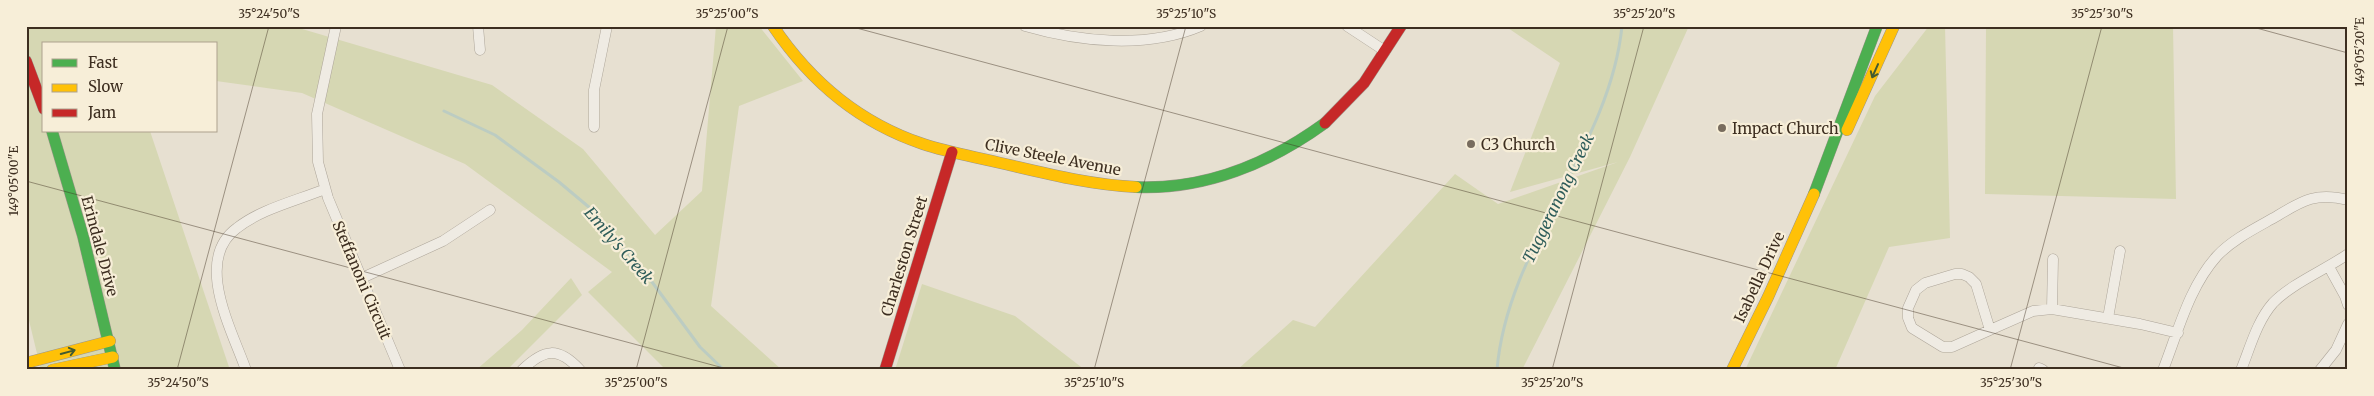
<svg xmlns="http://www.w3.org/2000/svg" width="2374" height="396" viewBox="0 0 2374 396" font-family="Merriweather,serif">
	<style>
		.green { fill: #d6d7b3 }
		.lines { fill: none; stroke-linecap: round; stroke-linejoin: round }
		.stream { stroke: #bcccc2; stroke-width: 3 }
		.street-casing { stroke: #ada599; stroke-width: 11 }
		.fast-casing { stroke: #9c958a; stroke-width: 12 }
		.slow-casing { stroke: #9c958a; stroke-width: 12 }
		.jam-casing { stroke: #9c958a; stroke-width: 12 }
		.street { stroke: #efebe3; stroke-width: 10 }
		.fast { stroke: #4caf50; stroke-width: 11 }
		.slow { stroke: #ffc107; stroke-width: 11 }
		.jam { stroke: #c62828; stroke-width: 11 }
		.oneway { stroke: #425b31 }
		.ticks { fill: none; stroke: #3d2e20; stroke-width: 1; stroke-opacity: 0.45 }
		.poi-dot { fill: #786c5e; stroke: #f7eed8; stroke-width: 2 }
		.labels { text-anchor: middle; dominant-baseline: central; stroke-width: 4.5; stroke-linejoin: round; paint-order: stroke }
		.poi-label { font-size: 15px; fill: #3d2e20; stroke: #f7eed8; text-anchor: start }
		.street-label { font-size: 15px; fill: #3d2e20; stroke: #f7eed8 }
		.water-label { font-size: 16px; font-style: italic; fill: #2f5d5a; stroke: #f7eed8 }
		.neatline { fill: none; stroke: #3d2e20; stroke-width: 2 }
		.ticks-label { font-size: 12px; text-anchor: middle; fill: #3d2e20 }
	</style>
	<rect width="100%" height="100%" fill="#e7e0d1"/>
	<path class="green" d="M26,26H292L492,85L583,149L655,235L702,191L716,26H759L803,81L739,106L711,306L782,370H666L588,292L612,272L465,164L302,93L216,81V44H44V131H150L230,370H41L26,308Z
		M1505,26H1689L1630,157L1522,370H1237L1293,320L1315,327L1455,174L1498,204L1618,162L1510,192L1560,63Z
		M1929,26H1945L1950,238L1889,247L1835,370H1745L1875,96Z
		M1986,26H2173L2176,199L1985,194Z
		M571,278L582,295L507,370H476L522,330Z
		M922,284L1015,316L1085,370H895Z"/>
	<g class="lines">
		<path class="stream" d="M444,111L495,135L559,182L590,208L652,282L700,347L724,370
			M1497,370C1507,246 1610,148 1622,26"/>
		<g class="street-casing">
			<path id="street" d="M336,26L317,114L318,162L328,198L400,370
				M478,26L480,50
				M1025,26C1080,42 1147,49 1201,26
				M1347,26L1385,51
				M594,127V90L607,26
				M2329,267L2345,296L2348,305
				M362,278L443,241L490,210
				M2052,309L2053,259
				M2108,318L2120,251
				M1990,330L1952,347H1943L1912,328L1908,318V308L1916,290L1925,283L1955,274H1962L1969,277L1976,284L1990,330L2033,311L2052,309L2140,324L2178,333
				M2039,368L2043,370
				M246,370C232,330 193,260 237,228C261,209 296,201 325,189
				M522,370C544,349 558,346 580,370
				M2163,370C2178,332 2189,287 2217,256C2233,239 2256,228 2277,216C2303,200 2317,192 2348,200
				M2241,370C2250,348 2257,321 2273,303C2291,284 2325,270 2348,254
				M2320,370L2336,350L2348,324"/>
		</g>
		<g class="fast-casing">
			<path id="fast" d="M52,131L83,236L115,370
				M1136,187C1205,190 1270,163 1325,123
				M1814,194L1877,26"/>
		</g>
		<g class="slow-casing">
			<path id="slow" d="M773,26C810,81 860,123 923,144C950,153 977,157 1005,164C1048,174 1091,185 1136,187
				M1847,130L1894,26
				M26,363L110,341
				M52,370L113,357
				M1732,370L1768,297L1814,194"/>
		</g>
		<g class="jam-casing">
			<path id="jam" d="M26,61L44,109
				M1325,123L1364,83L1401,26
				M885,370L952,152"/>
		</g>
		<use href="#street" class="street"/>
		<use href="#fast" class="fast"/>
		<use href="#slow" class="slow"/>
		<use href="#jam" class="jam"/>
	</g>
	<defs><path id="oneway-shaft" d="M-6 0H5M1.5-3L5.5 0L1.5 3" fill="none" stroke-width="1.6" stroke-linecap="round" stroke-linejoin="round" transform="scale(1.25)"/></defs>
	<g class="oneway">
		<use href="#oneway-shaft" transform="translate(1875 71) rotate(114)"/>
		<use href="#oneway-shaft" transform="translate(68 352) rotate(-15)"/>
	</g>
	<path class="ticks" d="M849,26L2131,370M2249,26L2348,53M26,181L731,370M177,370L269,26M636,370L728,26M1094,370L1186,26M1552,370L1644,26M2010,370L2102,26"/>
	<g class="poi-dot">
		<circle cx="1722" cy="128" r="5"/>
		<circle cx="1471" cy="144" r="5"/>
	</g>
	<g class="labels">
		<g class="poi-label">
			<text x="1732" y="128">Impact Church</text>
			<text x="1481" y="144">C3 Church</text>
		</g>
		<g class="street-label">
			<text transform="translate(1053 157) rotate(11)">Clive Steele Avenue</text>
			<text transform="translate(100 246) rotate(75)">Erindale Drive</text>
			<text transform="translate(904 256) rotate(-73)">Charleston Street</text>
			<text transform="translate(1759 277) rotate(-65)">Isabella Drive</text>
			<text transform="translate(362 280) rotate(67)">Steffanoni Circuit</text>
		</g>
		<g class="water-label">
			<text transform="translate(1558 198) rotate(-64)">Tuggeranong Creek</text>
			<text transform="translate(619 245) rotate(49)">Emily's Creek</text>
		</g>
	</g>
	<rect width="2374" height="396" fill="none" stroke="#f7eed8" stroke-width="55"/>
	<rect x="42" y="42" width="175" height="90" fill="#f7eed8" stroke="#ada18e"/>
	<rect x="52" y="59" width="25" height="8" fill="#4caf50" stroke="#ada18e"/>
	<text x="88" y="68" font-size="15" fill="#3d2e20">Fast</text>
	<rect x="52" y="84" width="25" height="8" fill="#ffc107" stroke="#ada18e"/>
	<text x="88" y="92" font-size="15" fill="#3d2e20">Slow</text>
	<rect x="52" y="109" width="25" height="8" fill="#c62828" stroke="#ada18e"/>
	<text x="88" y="118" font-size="15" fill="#3d2e20">Jam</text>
	<rect x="28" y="28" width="2318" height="340" class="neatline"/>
	<g class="ticks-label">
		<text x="269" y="18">35°24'50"S</text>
		<text x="727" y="18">35°25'00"S</text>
		<text x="1186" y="18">35°25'10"S</text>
		<text x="1644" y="18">35°25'20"S</text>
		<text x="2102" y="18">35°25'30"S</text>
		<text transform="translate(2360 52) rotate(-90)" y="4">149°05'20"E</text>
		<text transform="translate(14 181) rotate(-90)" y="4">149°05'00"E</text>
		<text x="178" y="387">35°24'50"S</text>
		<text x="636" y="387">35°25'00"S</text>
		<text x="1094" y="387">35°25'10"S</text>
		<text x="1552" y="387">35°25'20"S</text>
		<text x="2011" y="387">35°25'30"S</text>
	</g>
</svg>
